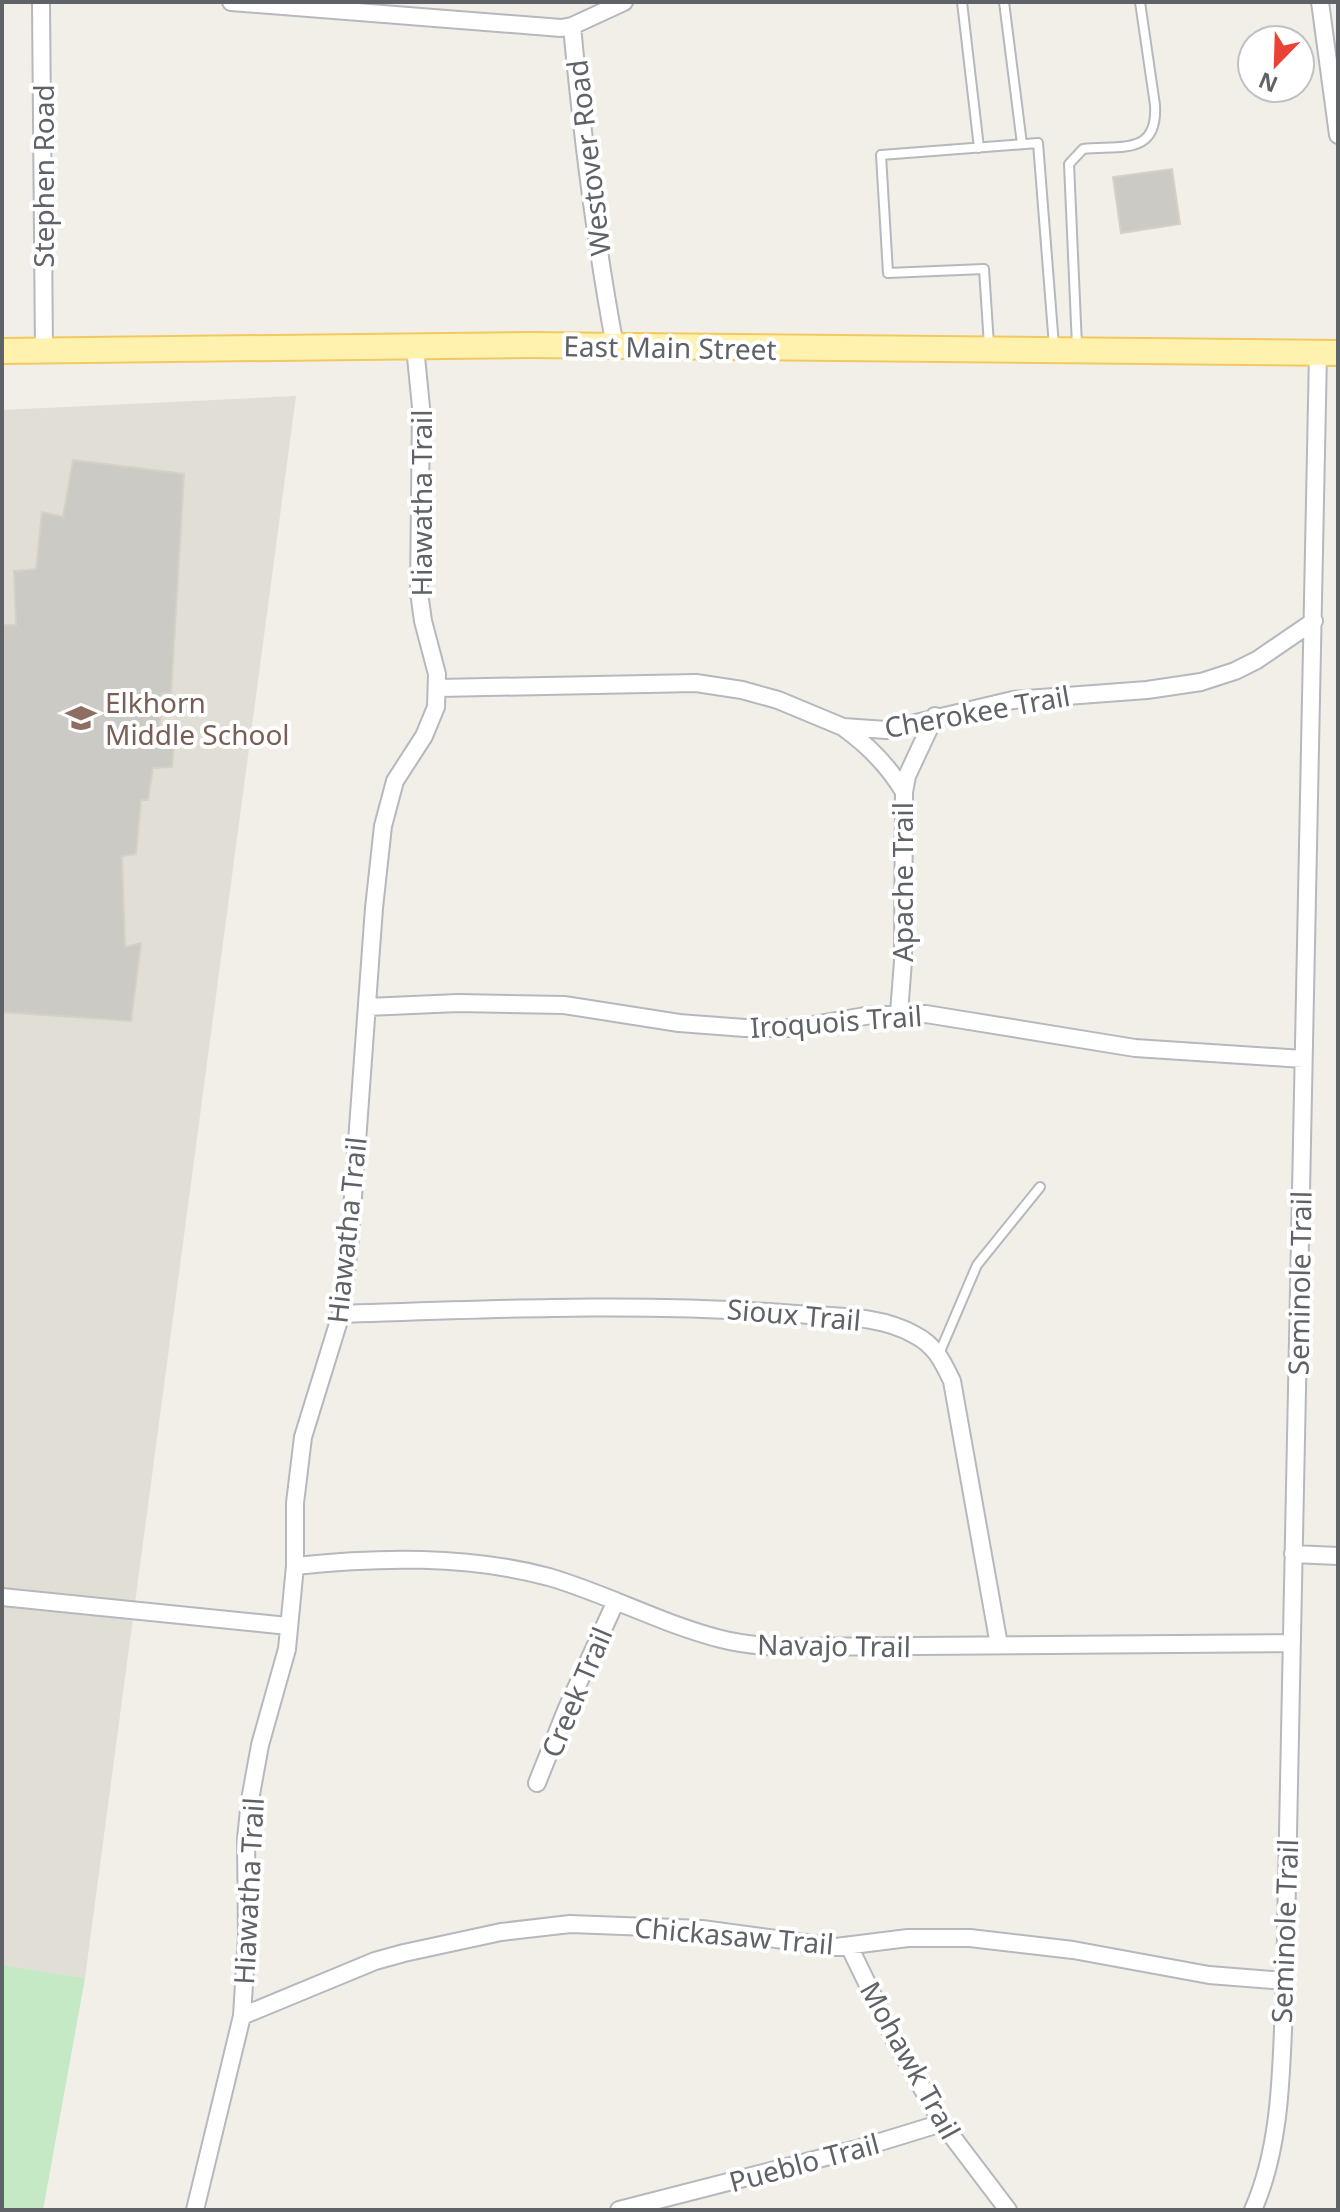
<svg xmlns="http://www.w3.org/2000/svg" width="1340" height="2212" viewBox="0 0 1340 2212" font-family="'Noto Sans',sans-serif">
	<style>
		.education { fill: #e1ded6 }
		.green { fill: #c5e8c5 }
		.building { fill: #cccac5; stroke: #d6d1c6; stroke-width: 2 }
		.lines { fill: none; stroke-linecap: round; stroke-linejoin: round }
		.lane-casing { stroke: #b5b8bc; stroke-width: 12 }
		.street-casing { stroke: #b5b8bc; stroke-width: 20 }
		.primary-casing { stroke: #f2c960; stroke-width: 28 }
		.lane { stroke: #fff; stroke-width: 8 }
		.street { stroke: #fff; stroke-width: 16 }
		.primary { stroke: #fff2af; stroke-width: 24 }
		.labels { text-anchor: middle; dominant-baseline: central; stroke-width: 8; stroke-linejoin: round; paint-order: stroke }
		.street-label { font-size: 28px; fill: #5f6368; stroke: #fff }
		.education-label { font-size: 28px; fill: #785e54; stroke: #fff; text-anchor: start }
	</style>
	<rect width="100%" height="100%" fill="#f1efe8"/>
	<path class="education" d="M296,396L85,1978L2,1965V410Z"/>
	<path class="green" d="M2,1965L85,1978L43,2210H2Z"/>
	<path class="building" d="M1172,169L1180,224L1121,233L1113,177Z
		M73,460L184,474L171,693H162L159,744L174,745L172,767L153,768L148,800H141L136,854L122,856L125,947L141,943L131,1021L2,1012V625H16L14,571L36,569L42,512L63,517Z"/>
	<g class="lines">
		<g class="lane-casing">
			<path id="lane" d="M962,2L979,148
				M1004,2L1022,144
				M989,345L984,269L888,273L881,155L1038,143L1054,346
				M1077,346L1069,164L1083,149C1121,145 1158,156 1155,105L1140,2
				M939,1354L977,1265L1040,1187"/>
		</g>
		<g class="street-casing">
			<path id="street" d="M41,2L44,351
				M231,2L561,28L572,26L624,2
				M1320,2L1338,135
				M572,26C582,134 595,240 615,346
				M439,688L696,683L742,690L778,700L843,727L886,730L1013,700L1147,690L1201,682L1235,671L1257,660L1314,621
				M844,728C869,746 888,765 904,792L903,961L899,1013
				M904,792L907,776L935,716
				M367,1007L458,1003L564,1005L679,1023L745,1028H796L871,1015L926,1014L1135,1048L1303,1059
				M341,1314C493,1309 645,1302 796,1314C836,1317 880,1315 915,1335C935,1345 943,1362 952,1381L999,1645
				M1293,1554L1338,1556
				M295,1566C378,1557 467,1555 549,1577C607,1594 662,1624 721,1639C740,1644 761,1646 781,1647L1290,1643
				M2,1597L288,1626
				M537,1783L567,1708L616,1601
				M849,1946L895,2041L942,2123L1008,2210
				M242,2016L375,1961L404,1953L501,1932L570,1924L702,1929L836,1947L908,1938H970L1073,1950L1209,1975L1285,1981
				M195,2210L242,2016L247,1936L246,1839L250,1800L260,1745L287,1649L295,1566V1503L303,1437L341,1314L350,1238L374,908L383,826L395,781L424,736L436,707L437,674L423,621L419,592L421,407L415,347
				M619,2210L857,2149L942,2123
				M1253,2210C1284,2140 1281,2056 1285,1981L1318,353"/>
		</g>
		<g class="primary-casing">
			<path id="primary" d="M2,351L529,345L1338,353"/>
		</g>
		<use href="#lane" class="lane"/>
		<use href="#street" class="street"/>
		<use href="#primary" class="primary"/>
	</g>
	<defs>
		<g id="school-bare" transform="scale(2.4)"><path d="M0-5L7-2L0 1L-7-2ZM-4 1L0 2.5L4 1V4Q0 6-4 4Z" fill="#8d6e63" stroke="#fff" stroke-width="2.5" paint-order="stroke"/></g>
	</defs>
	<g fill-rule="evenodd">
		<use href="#school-bare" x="81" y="718"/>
	</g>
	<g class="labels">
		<g class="street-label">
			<text transform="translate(588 158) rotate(-97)">Westover Road</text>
			<text transform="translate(43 176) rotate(-90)">Stephen Road</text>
			<text transform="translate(670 347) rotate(1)">East Main Street</text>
			<text transform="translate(421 503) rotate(-90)">Hiawatha Trail</text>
			<text transform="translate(977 711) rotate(-10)">Cherokee Trail</text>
			<text transform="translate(902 882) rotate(-90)">Apache Trail</text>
			<text transform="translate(836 1021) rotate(-4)">Iroquois Trail</text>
			<text transform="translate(346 1230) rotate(-84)">Hiawatha Trail</text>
			<text transform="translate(1299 1283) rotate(-89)">Seminole Trail</text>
			<text transform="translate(794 1314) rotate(5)">Sioux Trail</text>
			<text transform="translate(834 1645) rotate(1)">Navajo Trail</text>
			<text transform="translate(576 1692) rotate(-67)">Creek Trail</text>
			<text transform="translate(248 1891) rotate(-87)">Hiawatha Trail</text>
			<text transform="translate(1284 1931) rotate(-88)">Seminole Trail</text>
			<text transform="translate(734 1935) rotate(5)">Chickasaw Trail</text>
			<text transform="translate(911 2060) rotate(61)">Mohawk Trail</text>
			<text transform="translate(804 2162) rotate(-15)">Pueblo Trail</text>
		</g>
		<g class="education-label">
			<text x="105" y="702">Elkhorn<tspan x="105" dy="32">Middle School</tspan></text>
		</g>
	</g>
	<rect width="1340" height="2212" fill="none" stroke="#5f6368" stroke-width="8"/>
	<g transform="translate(1276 64) rotate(203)"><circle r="38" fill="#ffffff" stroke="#bfc1c3" stroke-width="2"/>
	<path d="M0-6L14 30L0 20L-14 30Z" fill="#ea4335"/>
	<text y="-12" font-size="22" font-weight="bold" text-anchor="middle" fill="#5f6368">N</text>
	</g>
</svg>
